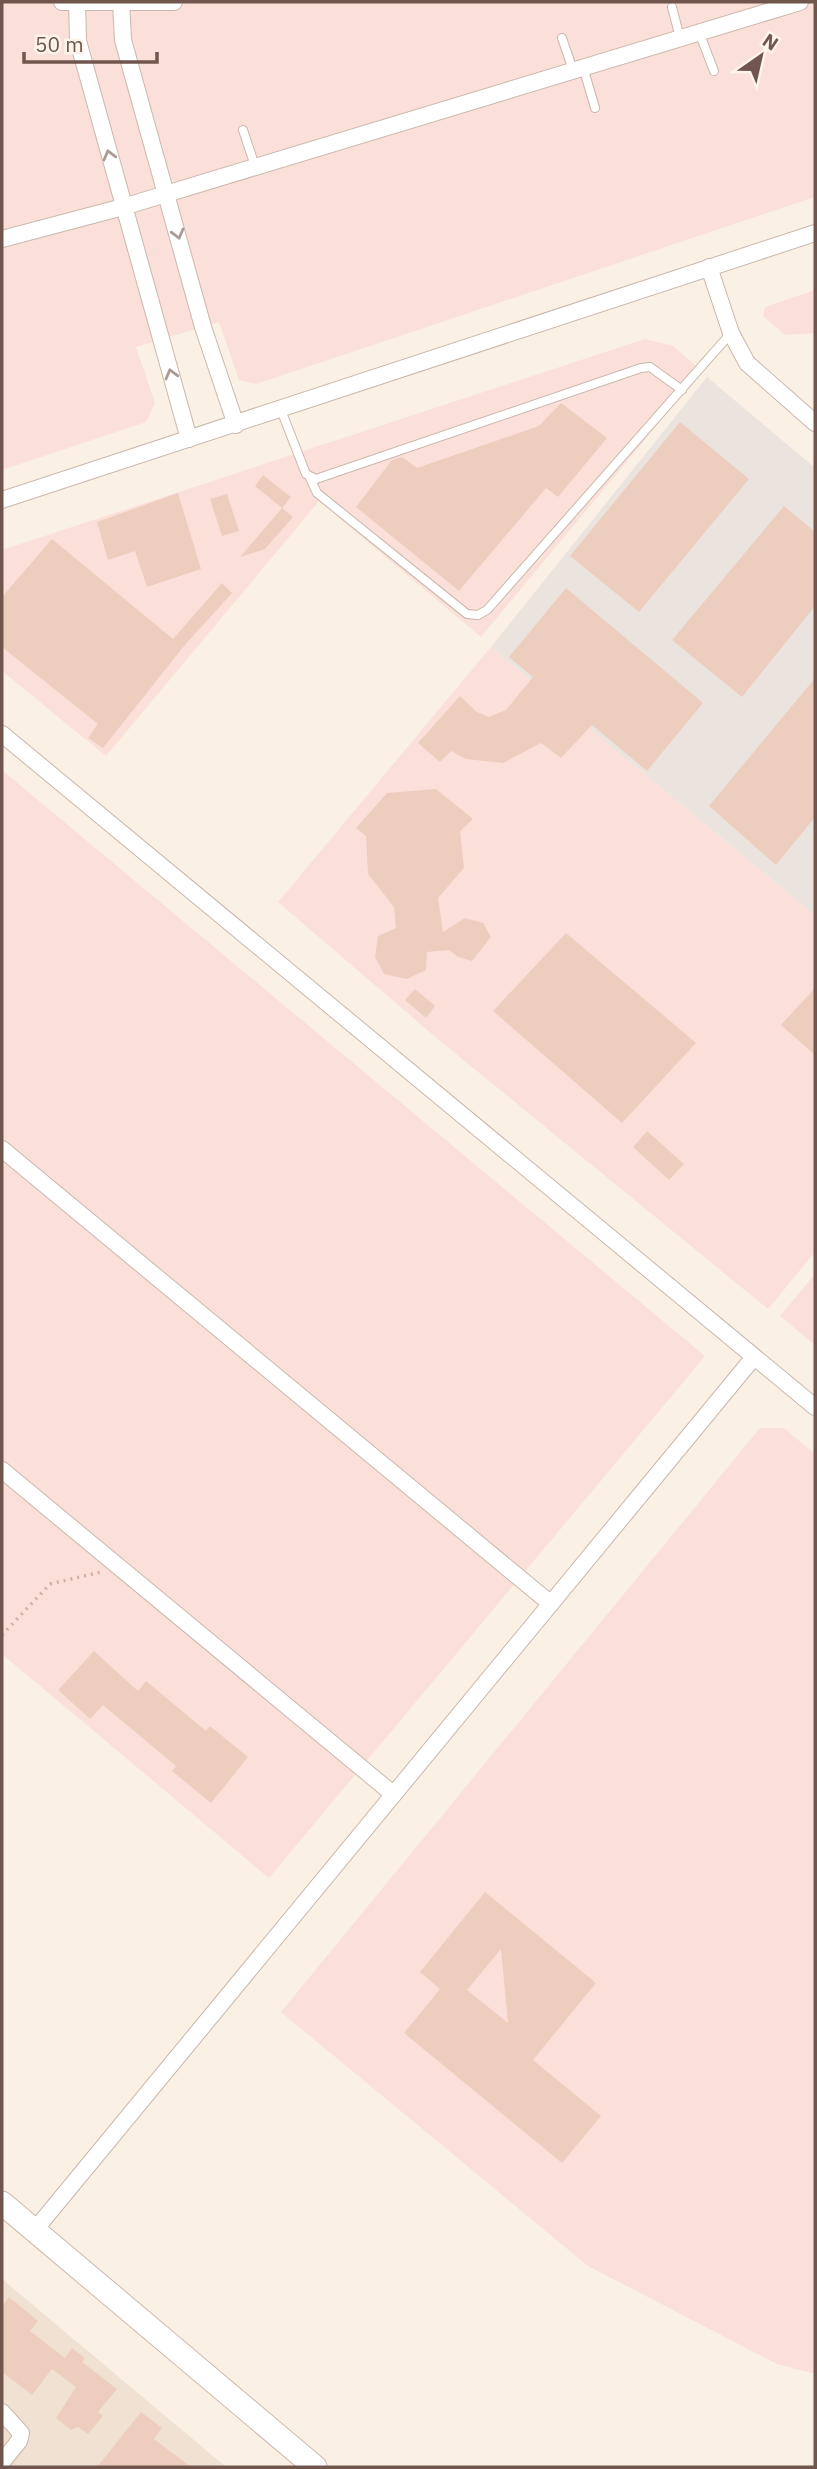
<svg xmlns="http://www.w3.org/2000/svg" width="817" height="2469" viewBox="0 0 817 2469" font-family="'IBM Plex Sans',sans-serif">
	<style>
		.residential { fill: #f1e1d3 }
		.commercial { fill: #fae0d9 }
		.industrial { fill: #eae3de }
		.building { fill: #edcebe; fill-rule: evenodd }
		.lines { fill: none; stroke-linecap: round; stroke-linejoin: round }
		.service-casing { stroke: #cab7ab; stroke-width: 10 }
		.minor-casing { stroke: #cab7ab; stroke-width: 18 }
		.secondary-casing { stroke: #cfb9ac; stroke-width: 25 }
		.path { stroke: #d2b1a1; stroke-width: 3.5; stroke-dasharray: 2 5; stroke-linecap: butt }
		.service { stroke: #fff; stroke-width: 8 }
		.minor { stroke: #fff; stroke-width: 16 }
		.secondary { stroke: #fff; stroke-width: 23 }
		.oneway { stroke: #a99a94 }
	</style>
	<rect width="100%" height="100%" fill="#faf0e4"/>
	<path class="residential" d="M2,2279L226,2467H2Z"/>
	<path class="commercial" d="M2,2H815V197L256,384L239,380L219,322L136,347L155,403L146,422L2,470Z
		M815,290V333L785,335L763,316L765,307Z
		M645,339L673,346L702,371L481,637L319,501L106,756L2,671V550Z
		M491,647L815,915V1252L768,1309L439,1040L278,902Z
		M2,770L705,1356L269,1878L2,1654Z
		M815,1274V1345L780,1316Z
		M760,1428H784L815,1454V2374L777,2364L588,2266L281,2012Z"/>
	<path class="industrial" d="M707,377L815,468V915L491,647Z"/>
	<path class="building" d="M561,403L607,438L558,497L546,488L459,591L356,507L392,460L402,457L417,468L539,426Z
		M680,422L749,479L639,612L570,556Z
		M263,475L291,497L282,508L255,486Z
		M178,493L201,569L147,587L135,551L108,560L97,522Z
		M227,494L239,531L222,536L210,499Z
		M784,506L815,532V606L742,697L672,640Z
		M282,508L293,517L265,549L240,557Z
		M52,539L173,639L222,583L232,593L184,646L103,748L88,738L98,724L2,647V597Z
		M566,588L703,703L647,771L592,725L561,758L541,743L503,763L466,759L451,751L440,762L418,743L460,696L477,712L489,717L506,710L533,677L509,657Z
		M815,678V817L776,865L709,806Z
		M436,789L473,819L460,831L464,868L438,898L443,932L465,918L483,923L491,937L472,961L458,957L449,950L427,952L426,970L407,979L384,974L375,957L378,936L396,928L394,907L368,874L366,836L356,828L387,793Z
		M566,933L696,1043L622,1123L493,1011Z
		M815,988V1055L781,1025Z
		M415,989L435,1006L426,1018L405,1000Z
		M647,1131L684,1164L669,1180L633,1147Z
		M94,1651L138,1691L146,1681L206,1731L210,1726L248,1757L211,1803L172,1771L176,1766L103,1705L90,1719L58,1690Z
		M485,1892L596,1983L533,2060L601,2116L562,2163L404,2033L440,1989L420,1972ZM501,1949L508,2023L467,1990Z
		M9,2297L38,2321L30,2331L65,2358L72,2348L85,2358L82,2362L117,2389L98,2412L103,2416L88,2434L78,2427L71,2430L56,2418L76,2387L52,2369L32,2395L2,2372V2306Z
		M141,2412L162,2428L154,2439L191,2467H97Z"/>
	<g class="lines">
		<g class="service-casing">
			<path id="service" d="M672,7L680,38
				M699,32L714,71
				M562,38L573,70
				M583,67L595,108
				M243,130L255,166
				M281,410L306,474L316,479L641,368L650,367L682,390
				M310,478L317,493L467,614L478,615L487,610L731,333"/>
		</g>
		<g class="minor-casing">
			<path id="minor" d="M62,2H174
				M77,2L78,41L189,439
				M121,2L123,40L203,327L236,425
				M2,239L123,207L800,2
				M709,267L731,333L747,363L815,423
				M2,500L815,233
				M2,734L815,1407
				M2,1149L551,1604
				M2,1470L393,1794
				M34,2231L754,1357
				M2,2412L21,2433L19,2441L2,2462"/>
		</g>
		<g class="secondary-casing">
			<path id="secondary" d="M2,2203L315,2467"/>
		</g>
		<path class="path" d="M2,1635L50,1584L101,1572"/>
		<use href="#service" class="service"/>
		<use href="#minor" class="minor"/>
		<use href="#secondary" class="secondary"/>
	</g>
	<defs><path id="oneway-chevron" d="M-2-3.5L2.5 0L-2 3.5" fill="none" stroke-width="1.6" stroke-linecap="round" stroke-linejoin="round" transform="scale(1.75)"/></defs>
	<g class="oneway">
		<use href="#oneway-chevron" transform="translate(109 155) rotate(-105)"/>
		<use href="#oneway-chevron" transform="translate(178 234) rotate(75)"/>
		<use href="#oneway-chevron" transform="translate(171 374) rotate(-105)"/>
	</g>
	<rect width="817" height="2469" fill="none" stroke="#70564c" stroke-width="7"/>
	<g transform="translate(761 56) rotate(34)" stroke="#fdf4ea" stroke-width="5" paint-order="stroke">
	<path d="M0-5L12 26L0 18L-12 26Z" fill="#70564c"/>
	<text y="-10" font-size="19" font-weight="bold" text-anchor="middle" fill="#70564c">N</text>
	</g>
	<path d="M24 52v10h133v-10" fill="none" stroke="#70564c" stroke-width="3.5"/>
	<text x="35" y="52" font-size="21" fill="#70564c" stroke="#fdf4ea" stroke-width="5" paint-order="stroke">50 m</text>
</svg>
